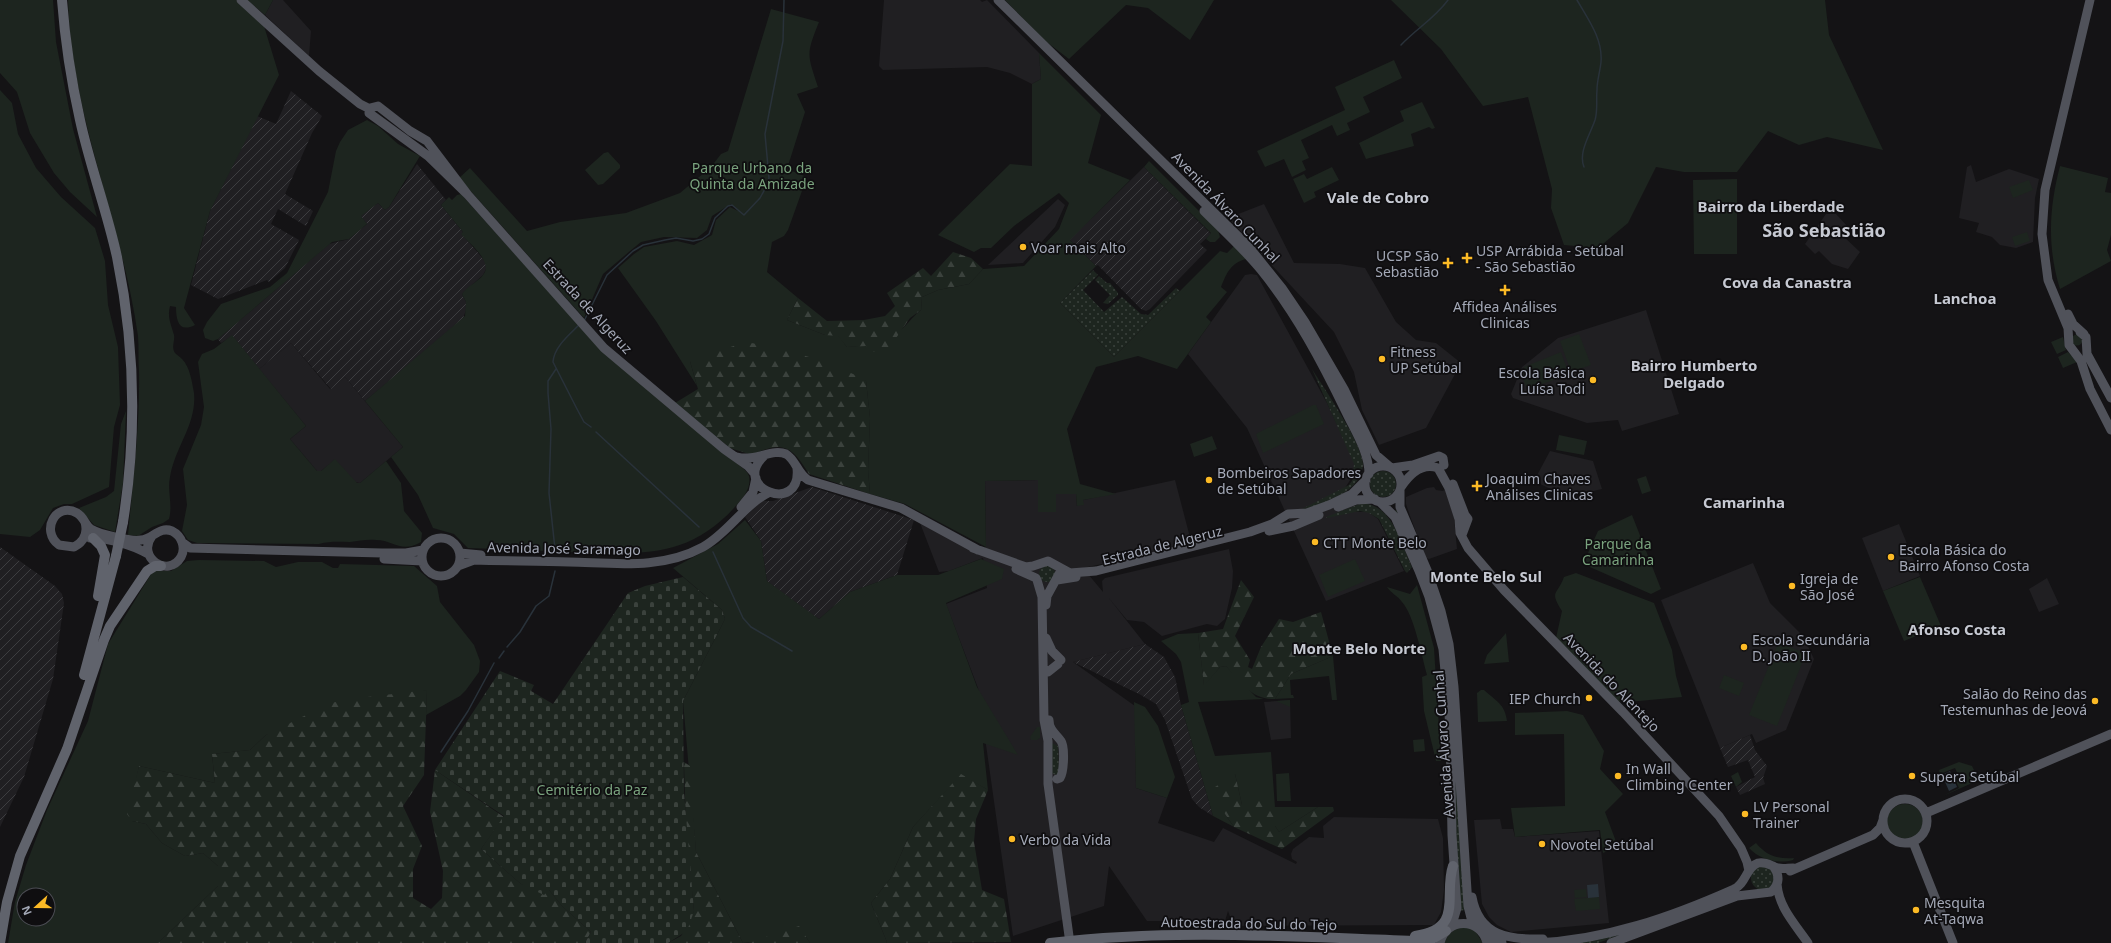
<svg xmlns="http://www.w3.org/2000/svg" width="2111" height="943" viewBox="0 0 2111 943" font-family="'Noto Sans',sans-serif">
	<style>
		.built { fill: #201f22 }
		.industrial { fill: url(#industrial-furrows) }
		.green { fill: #1d251f; fill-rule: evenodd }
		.forest { fill: url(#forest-firs) }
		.cemetery { fill: url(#cemetery-stones) }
		.garden { fill: url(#garden-dots) }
		.water { fill: #29323a }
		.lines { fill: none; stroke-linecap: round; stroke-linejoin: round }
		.stream { stroke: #29323a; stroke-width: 1.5 }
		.major { stroke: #50525a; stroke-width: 9 }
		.highway { stroke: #60636c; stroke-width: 10 }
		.highway-bridge { stroke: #60636c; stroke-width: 10 }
		.poi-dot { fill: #fcba25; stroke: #0f0e10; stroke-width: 1.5 }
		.labels { text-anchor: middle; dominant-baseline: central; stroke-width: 3.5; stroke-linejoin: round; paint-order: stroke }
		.park-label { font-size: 14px; fill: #7aa37e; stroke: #0f0e10 }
		.street-label { font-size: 14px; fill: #a4a9b7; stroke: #0f0e10 }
		.poi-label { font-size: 14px; fill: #a4a9b7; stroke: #0f0e10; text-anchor: start }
		.neighbourhood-label { font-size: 15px; font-weight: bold; fill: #c6c9d2; stroke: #0f0e10 }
		.district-label { font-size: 18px; font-weight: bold; fill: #c6c9d2; stroke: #0f0e10 }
	</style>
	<defs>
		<pattern id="industrial-furrows" width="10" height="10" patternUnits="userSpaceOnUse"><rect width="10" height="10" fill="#201f22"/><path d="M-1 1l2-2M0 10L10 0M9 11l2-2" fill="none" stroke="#3d3d40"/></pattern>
		<pattern id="forest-firs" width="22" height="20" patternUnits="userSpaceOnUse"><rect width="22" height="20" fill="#1d251f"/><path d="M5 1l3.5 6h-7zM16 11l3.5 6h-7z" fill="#3b423d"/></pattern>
		<pattern id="cemetery-stones" width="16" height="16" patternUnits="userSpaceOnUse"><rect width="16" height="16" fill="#1d251f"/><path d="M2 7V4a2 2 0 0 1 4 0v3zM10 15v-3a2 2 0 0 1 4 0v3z" fill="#3b423d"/></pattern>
		<pattern id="garden-dots" width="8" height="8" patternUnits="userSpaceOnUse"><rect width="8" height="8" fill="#1d251f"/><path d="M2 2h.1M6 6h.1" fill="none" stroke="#3b423d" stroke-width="1.8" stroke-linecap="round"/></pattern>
	</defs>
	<rect width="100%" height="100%" fill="#141315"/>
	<path class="built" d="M273,0H283L311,31L309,56L265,15Z
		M884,0H980L982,2L987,0L1039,53L1041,79L1032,84L1010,73L987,67L883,70L879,66Z
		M1971,165L1976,182L2009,169L2039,179L2035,198L2033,242L2016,248L2000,245L1992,237L1976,232L1979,223L1959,218L1967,167Z
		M1058,199L1065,205L1055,227L1023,263L988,265Z
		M1264,204L1294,263L1340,264L1365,268L1396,322L1416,340L1436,343L1461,363L1426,428L1379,445L1362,410L1354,372L1334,332L1228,218Z
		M1826,214H1836L1848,227L1841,234L1860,252L1848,269L1832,264L1819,251L1815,254L1805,244Z
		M1251,274L1257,275L1327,403L1355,464L1352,477L1345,488L1355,512H1368L1378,519L1404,571L1326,601L1247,428L1188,354L1245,275Z
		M1646,310L1679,414L1622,431L1618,420L1587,423L1513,398L1511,394L1522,367L1558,338Z
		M291,343L330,389L345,377L403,447L360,483L354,482L335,460L321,471H317L290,439L306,426L259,369Z
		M1550,451L1593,461L1602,489L1567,497L1534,481Z
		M1038,480L1039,512H1056L1055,494H1076L1077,506L1083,500L1175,480L1192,545L1083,568L1103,592L1102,581L1105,578L1229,549L1233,571L1232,588L1225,619L1217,626L1207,624L1162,636L1144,622L1127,620L1108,597L1145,644L1073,662L1135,706L1136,788L1167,798L1158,823L1214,842L1223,828L1296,864L1297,862L1292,859L1291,854L1293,849L1309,837L1324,838L1323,826L1334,817L1438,819L1443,838L1444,890L1441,912L1434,925L1237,926L1232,922L1228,911L1225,921H1147L1109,866L1104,906L1013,936L978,688L946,604L987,588L983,558L949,571L939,572L920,523L975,552L986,547L985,481Z
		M1434,487L1436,490L1443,491L1446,488L1454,518L1457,549L1429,559L1426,558L1410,516L1406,504V497L1427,488Z
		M1899,524L1920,576L1883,591L1862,538Z
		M1753,563L1770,603L1803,636L1814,659L1786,730L1756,743L1752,734L1720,748L1661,600Z
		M2047,578L2059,604L2039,612L2029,589Z
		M1290,700L1291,738L1271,740L1264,702Z
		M1500,819L1502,829H1513L1515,837L1599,831L1609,923L1511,932L1497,925L1489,917L1482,904L1474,820Z"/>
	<path class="industrial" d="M291,91L322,116L312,133L285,194L313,211L306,226L278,209L271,224L299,240L285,268L269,282L267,280L218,299L191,285L210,211L257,116L276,124Z
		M417,164L446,200L441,205L463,232L462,234L485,261L487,267L483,275L462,294L466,302V310L462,321L365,401L345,377L331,389L291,343L259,369L232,336L221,343L218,339L329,244L349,239L367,224L360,216L378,203L385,210L389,207Z
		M1144,167L1211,234L1200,244L1207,250L1150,309L1146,311L1141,309L1098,265L1096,266L1070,240Z
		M812,487L914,520L897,575L850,592L819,619L789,600L767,581L761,541L745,517L762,501H773Z
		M0,547L55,586L62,594L64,603L53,679L24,777L0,827Z
		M1145,644L1164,657L1175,677L1181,705L1213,816L1199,807L1192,799L1165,720L1156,704L1141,695L1073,662Z
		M1750,735L1755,750L1767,766L1763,778L1765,784L1740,795L1736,787L1755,777L1748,760L1728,767L1720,748Z"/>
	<path class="green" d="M0,0H53L56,42L73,129L97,217L70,192L54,173L30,133L17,92L0,73Z
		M68,0H236L264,26L279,75L210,211L184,308L195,325C179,333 176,321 176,307L170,306C167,317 171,324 174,335C175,341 171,347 175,353C177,355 180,357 182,359C190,367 192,382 194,393C197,424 175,447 170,477C167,491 173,505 169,519L163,523L152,527L138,536L128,535C133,481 140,427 139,372C138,360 139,348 138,336C122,222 71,116 68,0Z
		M247,0H273L265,15Z
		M1005,0H1214L1190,40L1148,8L1126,5L1069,59L1044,40Z
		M1391,0H1825L1829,35L1883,150L1827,137L1799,145L1768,131L1737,172H1684L1656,167L1628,223L1598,248L1564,245L1551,208L1552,189L1528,97L1483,106L1441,49Z
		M771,9L819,22C806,55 807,53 818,87L797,94L805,112L787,169L807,177L788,230L784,236L772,242L767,272L798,298L787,320L825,335H838L847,347C865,346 883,342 899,332C905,327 913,316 921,310L922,297L938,290L969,284L983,269L1024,266L1059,229L1069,203L1059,193L1014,226L991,248H981L974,252L938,235L1010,164L1032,166V84L1041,79L1039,53L1101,115L1088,163L1130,180L1070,240L1096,266L1060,303L1114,357L1220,251L1227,253L1234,246L1246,259C1231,263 1227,272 1221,287L1227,292L1206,317L1211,322L1177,369L1138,356L1096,367L1067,429L1080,484L1116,494L1083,500L1084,505L1077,506L1076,494H1056V512H1038V480L985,481L986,547L905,504L870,494L868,470L870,418L866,381L690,361L697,386L656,321L618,268L634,254L644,247L677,241L694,245L712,235L716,220L730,207L738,211L731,204L712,216L707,230L697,238L664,237L641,242L630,251L603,274L584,318L459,178L470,168L527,231L560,222L626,213L680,193L711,167L721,154L728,151Z
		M1394,60L1402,78L1363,97L1370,112L1347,123L1350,130L1337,136L1332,125L1301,140L1309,158L1302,161L1306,170L1292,177L1284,159L1265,167L1257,151L1345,110L1335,87Z
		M0,90L12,103L18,134L36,168L61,197L95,228L105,261L108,305L118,347L120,405L114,427L109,487L72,504H64L53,508L40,530L30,537L0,534Z
		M1422,102L1435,128L1432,129L1429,127L1411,134L1414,146L1366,159L1359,143L1404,121L1400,111Z
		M367,120L378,126L398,144L420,156L389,207L385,210L378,203L361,216L367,224L349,239L332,242L218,339L213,341L205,338L203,330L207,322L221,304L270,287L287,273L328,192L336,151L340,142L348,130Z
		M608,152L620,165V168L603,184L598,185L585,170L604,153Z
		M1149,161L1218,230L1220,237L1215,242H1210L1206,239L1211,233L1144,167Z
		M2060,166L2108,178L2105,192L2111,193V235L2107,250L2111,261L2060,289C2047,247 2049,208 2060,166Z
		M1332,167L1339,180L1314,192L1316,197L1304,203L1293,179L1304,174L1307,179Z
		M1737,179V254H1694L1693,180Z
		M2029,180L2033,190L2013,198L2009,187Z
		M461,194L578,324L727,453C732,463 746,467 749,476C752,489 741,500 734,508C687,559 640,554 577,552C541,551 505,549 468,548L454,534L433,528L418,495L391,457L403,447L365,401L465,316L466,302L462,294C467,286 478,282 483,275C494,262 469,243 461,234L463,232L441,205L449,197L452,200L457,195Z
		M2027,232L2030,241L2015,246L2012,237Z
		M1579,334L1591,365L1571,372L1560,341Z
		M2071.5 340a5.5 5.5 0 1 1 11 0a5.5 5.5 0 1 1-11 0Z
		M232,335L306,426L290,439L317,471H321L335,459L357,483H360L386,461L401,483L404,511L422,533L421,542C401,554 394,540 376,540C367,539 359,541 350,542C339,542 330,541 319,544L197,543L188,540L182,531L187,505L183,469L201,425L204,407L198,362L202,354L214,349Z
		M2063,337L2066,350L2057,354L2051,342Z
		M1561,352L1569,375L1527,389L1521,374L1524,367Z
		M2068,352L2077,362L2063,368L2058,357Z
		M1313,405H1316L1324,424L1263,453L1256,434Z
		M126,411L123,483L115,532L94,525L79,508L106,497L114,491L121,424Z
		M1559,435L1587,441L1584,455L1556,450Z
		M1212,436L1217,449L1194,457L1190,444Z
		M1646,476L1651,491L1642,494L1637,479Z
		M1632,515L1661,589L1651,594L1583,564L1598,531Z
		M745,520L761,541L767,581L819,619L850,592L897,575H938L981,559L1004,569L1002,579L946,603L977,687L1018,755L983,743L988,790L961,775L913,827L890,879L871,903L887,942L886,943H810L806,937L743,943L696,852L683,701L725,619L722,610L673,568L718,544Z
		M1355,559L1365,581L1328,597L1319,575Z
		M199,560L264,561L276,567L298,562H322L333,568H338L340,564L414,566L437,586L440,602L474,645L480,661L479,672L466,690L460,696L426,715L427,690L266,735L250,750L212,754L215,783L139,766L134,790L132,821L146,824L162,843L185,856L203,853L218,866V886L158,943H8L15,902L26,865L47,810L88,721L108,644L153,571H171L187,561ZM24,895H48V919H24Z
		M1576,573L1654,603L1672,650L1676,676L1682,697L1628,702L1617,701L1556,638L1562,611C1549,590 1557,596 1564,577Z
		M1920,577L1941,626L1904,641L1883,591Z
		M1417,585L1434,648L1441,761H1436L1424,711L1422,677L1427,675C1422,657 1414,615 1402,602C1398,596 1392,594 1387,587L1410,594Z
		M1198,633L1204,685L1220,667L1226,666L1256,697L1264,699L1198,702L1215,756L1271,752L1275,807H1318L1279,832L1275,826L1242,805L1235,774L1225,814L1234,827L1213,816L1181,705L1189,702L1181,662L1176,654L1161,641L1178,634Z
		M1506,633L1509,662L1484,664L1487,655Z
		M1778,643L1806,653L1777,726L1749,715Z
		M1333,656L1337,700H1332L1329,676L1290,680L1291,695H1293L1294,698L1275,699L1291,674Z
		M1724,675L1744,683L1739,696L1719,688Z
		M1481,690H1484C1496,701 1505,704 1507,721L1478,722L1477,693Z
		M1290,700V707L1276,701Z
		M1134,702L1145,707L1158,726L1175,777L1167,798L1136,788Z
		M1567,711L1583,715L1604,751L1600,769L1623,794L1605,812L1618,847L1603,853L1600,830L1515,837L1511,808L1565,806L1564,734L1515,735V713Z
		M1037,727H1040V738L1037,740H1031L1030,737Z
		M1424,739L1425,751L1414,752L1413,740Z
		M1959,762L1972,766L1979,780L1943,796L1959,788L1955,779L1959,777L1955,768L1940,774L1939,770Z
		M1738,772L1742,782L1736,787L1731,776Z
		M1289,773L1291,801H1277L1276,774Z
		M1887 822a18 18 0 1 1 36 0a18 18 0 1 1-36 0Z
		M1756,843C1767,856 1777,859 1794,858L1793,860C1778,864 1760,860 1749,848Z
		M1586,889L1587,897L1575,898L1574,890Z
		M1599,897L1600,909L1576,911L1574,899Z
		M1465,927L1475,931L1483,943H1444C1449,932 1454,929 1465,927Z"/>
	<path class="forest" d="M953,252L971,258L983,269L969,284L938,290L922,297L921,310L910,318L889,348L873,352L866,346L847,347L838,336L825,335L787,320L798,298L827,321L864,320L885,316L895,306L887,293L923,268L931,276Z
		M745,342C784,348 832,361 866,381L870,418L868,470L870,494L809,474C792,446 783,440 752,455L730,448L675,403L698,389L690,361Z
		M1241,580L1254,597L1235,636L1250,660L1248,667L1252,669L1261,647L1279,619L1293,622L1321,612L1333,656L1291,674L1275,699C1252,700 1240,682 1226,666L1220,667L1204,686L1198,633L1223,629Z
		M427,690L424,775L403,806L422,846L413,869V898L431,909L442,898L443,871L430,812L435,770L504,817L481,849L521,884L549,890L562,906L591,932L585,943H158L218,886V866L203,853L185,856L162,843L146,824L132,821L127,814L139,766L215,783L212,754L250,750L266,735L330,703L359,698Z
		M684,762L690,766L696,852L743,943H668L681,936L686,929L694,911L686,829Z
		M961,774L988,790L976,819L974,842L982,890L1004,899L1011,942L886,943L887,942L871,903L890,879L913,827Z
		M1235,774L1242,805L1263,797L1277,817L1275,826L1279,832L1318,807H1333L1334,811L1282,849L1234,827L1225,814L1215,787Z
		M799,926L810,943H748Z"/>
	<path class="cemetery" d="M683,577L722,610L725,619L683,701L684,792L694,911L687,931L668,943H585L591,932L562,906L549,890L544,895L521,884L481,849L504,816L435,770L500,671L534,685L531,691L553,704L628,593L645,586Z"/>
	<path class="garden" d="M1093,270L1098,275L1083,290L1104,312L1122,297L1141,314L1148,315L1176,288L1180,291L1114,357L1060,303Z
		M1099,276L1107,283H1110L1118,293V295L1108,304L1103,303L1110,295L1095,280Z
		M1312,369C1323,387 1365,447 1363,466C1361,481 1349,491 1336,497C1326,502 1314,508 1302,509L1349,485L1352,481L1354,464Z
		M1370 484a13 13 0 1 1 26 0a13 13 0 1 1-26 0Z
		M1362,503C1393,505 1401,544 1412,567L1407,573L1405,571L1379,519L1369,513L1360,511L1327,518L1326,517Z
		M1397,510L1448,659L1465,910L1459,911L1446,656L1394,511Z
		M1039 574a8 8 0 1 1 16 0a8 8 0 1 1-16 0Z
		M1052,743L1058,746L1059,772L1056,775L1051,773Z
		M1751 878a12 12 0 1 1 24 0a12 12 0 1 1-24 0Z
		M1633,930L1598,943H1569Z"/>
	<path class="water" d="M1950,771L1957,787L1949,791L1942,775Z
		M1598,884L1599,897L1588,898L1587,885Z"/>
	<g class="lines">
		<path class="stream" d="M1577,0C1588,19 1603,39 1601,62C1600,72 1597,80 1597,90C1596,100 1598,110 1595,120C1590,135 1578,152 1584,167
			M1401,45C1416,29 1435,18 1448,0
			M584,321L607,275L633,251L643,245L665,240L676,238L693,241L702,239L709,234L715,218L728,206L732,205L744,215L760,198L765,189L769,178L765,134L783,41L784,0
			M579,325C569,335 554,347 553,362L577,409L584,422L591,427
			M596,432L699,527
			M555,549L549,493L551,429L548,393V381L556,369
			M713,552L743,618L751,627L792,651
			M507,647L520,632L536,606L549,596L555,571
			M499,658L504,651
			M441,752L468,711L494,663"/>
		<path class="major" d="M241,0L319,71L360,104L370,109
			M998,0L1249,247L1282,288L1305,322L1344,389L1376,455L1390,467
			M2090,0L2045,190L2042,234L2048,280L2068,328L2069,345L2081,361L2090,389L2111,430
			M468,195L428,156L369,113L370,108L378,106L410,131L427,141L468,195L604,348L724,449L748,466L755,474
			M1204,211C1223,230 1244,249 1261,270C1296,313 1322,362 1346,412C1355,431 1369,452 1369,474
			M2068,314L2073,324L2084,334
			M2080,332L2086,337L2087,354L2111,398
			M764,456C730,488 802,516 797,468
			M737,457C756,462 772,448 786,454C796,460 797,473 808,480L901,508L978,550
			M1365 484a18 18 0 1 1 36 0a18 18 0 1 1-36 0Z
			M1392,468L1413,465L1439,456L1443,458L1444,465
			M1453,484L1465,515L1468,519L1462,535
			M1401,487C1409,475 1422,462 1438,468L1449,488L1459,519L1460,533L1468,548L1504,590L1623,712L1719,816L1741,848L1747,862L1749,871
			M1400,490V507L1427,570L1441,611L1449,644L1454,687L1468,906L1471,918L1480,930
			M1380,502L1395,517L1419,571L1429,597L1443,649L1450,726L1452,835L1457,908L1454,918L1448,929
			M741,507L753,492L756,478
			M1338,507L1356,500L1375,499
			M85,522C88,533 84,542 74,547L59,545C40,531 56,501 77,513C84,517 85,525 91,529C99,534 132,542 141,540C153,539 159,526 172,531C182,536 186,548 181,557C168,579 136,557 152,536
			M1269,531L1293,526L1319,515
			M422 557a19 19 0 1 1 38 0a19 19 0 1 1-38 0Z
			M90,538C108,538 133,545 148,554
			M183,543L190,548L382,553H406L423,550
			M973,548L1026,567L1033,566L1048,561L1070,573L1096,571L1250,532L1272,524L1288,514L1307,513L1329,505L1352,494L1366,480
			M460,553L481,555
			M384,559L422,561
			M458,566L474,560C506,561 537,561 569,562C615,563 661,570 703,547C728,533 743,506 768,493
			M1016,569L1036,578
			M1037,580L1042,597L1044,720L1048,741V784L1069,936
			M1057,580L1076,577
			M1046,605L1047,596L1059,574
			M1046,638L1052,651L1061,660
			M1048,672L1058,664
			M1049,720C1049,730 1056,734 1061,741C1065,747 1064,772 1060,778L1057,779
			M1883 821a22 22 0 1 1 44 0a22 22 0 1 1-44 0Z
			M1926,813L2111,734
			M1913,842L1953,943
			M1790,871L1873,835L1880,828L1883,820
			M1777,884C1779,908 1795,924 1808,943
			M1472,897C1479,936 1509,940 1543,939
			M1484,933L1492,940L1502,943
			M1440,943C1446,917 1481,917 1487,943
			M1536,943C1606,940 1671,917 1734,889C1746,884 1746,867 1758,863C1766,861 1771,866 1778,868C1783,869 1788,868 1793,868
			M1611,943L1737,896L1771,892C1780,884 1780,875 1773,866"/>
		<path class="highway" d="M62,0C65,40 71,80 80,120C90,166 107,211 117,257C135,345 137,434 123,522
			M93,538L101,546L105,555L98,596
			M84,675L116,556
			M1415,936C1465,929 1443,895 1453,866
			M0,943L7,902L20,856L67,749L104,640L110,626L147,571L155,566H161
			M1050,943C1173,928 1297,937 1420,941L1432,939L1446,931"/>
		<path class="highway-bridge" d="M116,556L123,522"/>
	</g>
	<g class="poi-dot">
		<circle cx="1023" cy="247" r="4"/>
		<path d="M1465 252h4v4h4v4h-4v4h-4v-4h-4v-4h4z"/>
		<path d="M1446 257h4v4h4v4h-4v4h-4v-4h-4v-4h4z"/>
		<path d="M1503 284h4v4h4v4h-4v4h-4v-4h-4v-4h4z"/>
		<circle cx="1382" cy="359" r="4"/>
		<circle cx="1593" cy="380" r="4"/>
		<circle cx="1209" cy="480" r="4"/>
		<path d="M1475 480h4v4h4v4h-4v4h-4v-4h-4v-4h4z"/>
		<circle cx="1315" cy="542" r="4"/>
		<circle cx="1891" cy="557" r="4"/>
		<circle cx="1792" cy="586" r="4"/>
		<circle cx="1744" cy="647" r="4"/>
		<circle cx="1589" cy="698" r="4"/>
		<circle cx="2095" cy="701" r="4"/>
		<circle cx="1618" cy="776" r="4"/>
		<circle cx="1912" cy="776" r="4"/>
		<circle cx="1745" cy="814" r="4"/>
		<circle cx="1012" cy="839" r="4"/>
		<circle cx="1542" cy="844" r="4"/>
		<circle cx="1916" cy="910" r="4"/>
	</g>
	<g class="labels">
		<g class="park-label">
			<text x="752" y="167">Parque Urbano da<tspan x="752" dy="16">Quinta da Amizade</tspan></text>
			<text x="1618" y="543">Parque da<tspan x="1618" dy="16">Camarinha</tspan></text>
			<text x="592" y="789">Cemitério da Paz</text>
		</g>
		<g class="street-label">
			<text transform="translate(1226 207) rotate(46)">Avenida Álvaro Cunhal</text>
			<text transform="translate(588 306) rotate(47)">Estrada de Algeruz</text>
			<text transform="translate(1162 545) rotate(-14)">Estrada de Algeruz</text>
			<text transform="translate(564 548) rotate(1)">Avenida José Saramago</text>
			<text transform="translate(1612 682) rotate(46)">Avenida do Alentejo</text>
			<text transform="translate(1443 744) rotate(-94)">Avenida Álvaro Cunhal</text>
			<text transform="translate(1249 923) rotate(1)">Autoestrada do Sul do Tejo</text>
		</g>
		<g class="poi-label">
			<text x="1031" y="247">Voar mais Alto</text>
			<text x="1476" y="250">USP Arrábida - Setúbal<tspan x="1476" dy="16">- São Sebastião</tspan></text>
			<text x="1439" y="255" text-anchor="end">UCSP São<tspan x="1439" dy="16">Sebastião</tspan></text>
			<text x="1505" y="306" text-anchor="middle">Affidea Análises<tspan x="1505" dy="16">Clinicas</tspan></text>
			<text x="1390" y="351">Fitness<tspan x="1390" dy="16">UP Setúbal</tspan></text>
			<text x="1585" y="372" text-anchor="end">Escola Básica<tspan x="1585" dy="16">Luísa Todi</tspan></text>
			<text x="1217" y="472">Bombeiros Sapadores<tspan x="1217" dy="16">de Setúbal</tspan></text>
			<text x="1486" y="478">Joaquim Chaves<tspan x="1486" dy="16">Análises Clinicas</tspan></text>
			<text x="1323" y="542">CTT Monte Belo</text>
			<text x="1899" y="549">Escola Básica do<tspan x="1899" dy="16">Bairro Afonso Costa</tspan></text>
			<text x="1800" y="578">Igreja de<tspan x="1800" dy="16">São José</tspan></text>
			<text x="1752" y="639">Escola Secundária<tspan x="1752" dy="16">D. João II</tspan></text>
			<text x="2087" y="693" text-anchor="end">Salão do Reino das<tspan x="2087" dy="16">Testemunhas de Jeová</tspan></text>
			<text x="1581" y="698" text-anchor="end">IEP Church</text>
			<text x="1626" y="768">In Wall<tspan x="1626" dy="16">Climbing Center</tspan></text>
			<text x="1920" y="776">Supera Setúbal</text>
			<text x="1753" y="806">LV Personal<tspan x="1753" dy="16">Trainer</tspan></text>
			<text x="1020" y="839">Verbo da Vida</text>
			<text x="1550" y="844">Novotel Setúbal</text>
			<text x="1924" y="902">Mesquita<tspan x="1924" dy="16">At-Taqwa</tspan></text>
		</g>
		<g class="neighbourhood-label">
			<text x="1378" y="197">Vale de Cobro</text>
			<text x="1771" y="206">Bairro da Liberdade</text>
			<text x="1787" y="282">Cova da Canastra</text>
			<text x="1965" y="298">Lanchoa</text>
			<text x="1694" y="365">Bairro Humberto<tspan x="1694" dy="17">Delgado</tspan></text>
			<text x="1744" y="502">Camarinha</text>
			<text x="1486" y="576">Monte Belo Sul</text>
			<text x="1957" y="629">Afonso Costa</text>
			<text x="1359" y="648">Monte Belo Norte</text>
		</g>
		<g class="district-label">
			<text x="1824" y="230">São Sebastião</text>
		</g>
	</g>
	<g transform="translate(36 907) rotate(249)"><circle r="19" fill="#0f0e10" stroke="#4b4c53"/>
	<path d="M0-3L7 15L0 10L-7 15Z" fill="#fcba25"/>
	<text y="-6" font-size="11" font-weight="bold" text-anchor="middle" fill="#a4a9b7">N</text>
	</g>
</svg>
